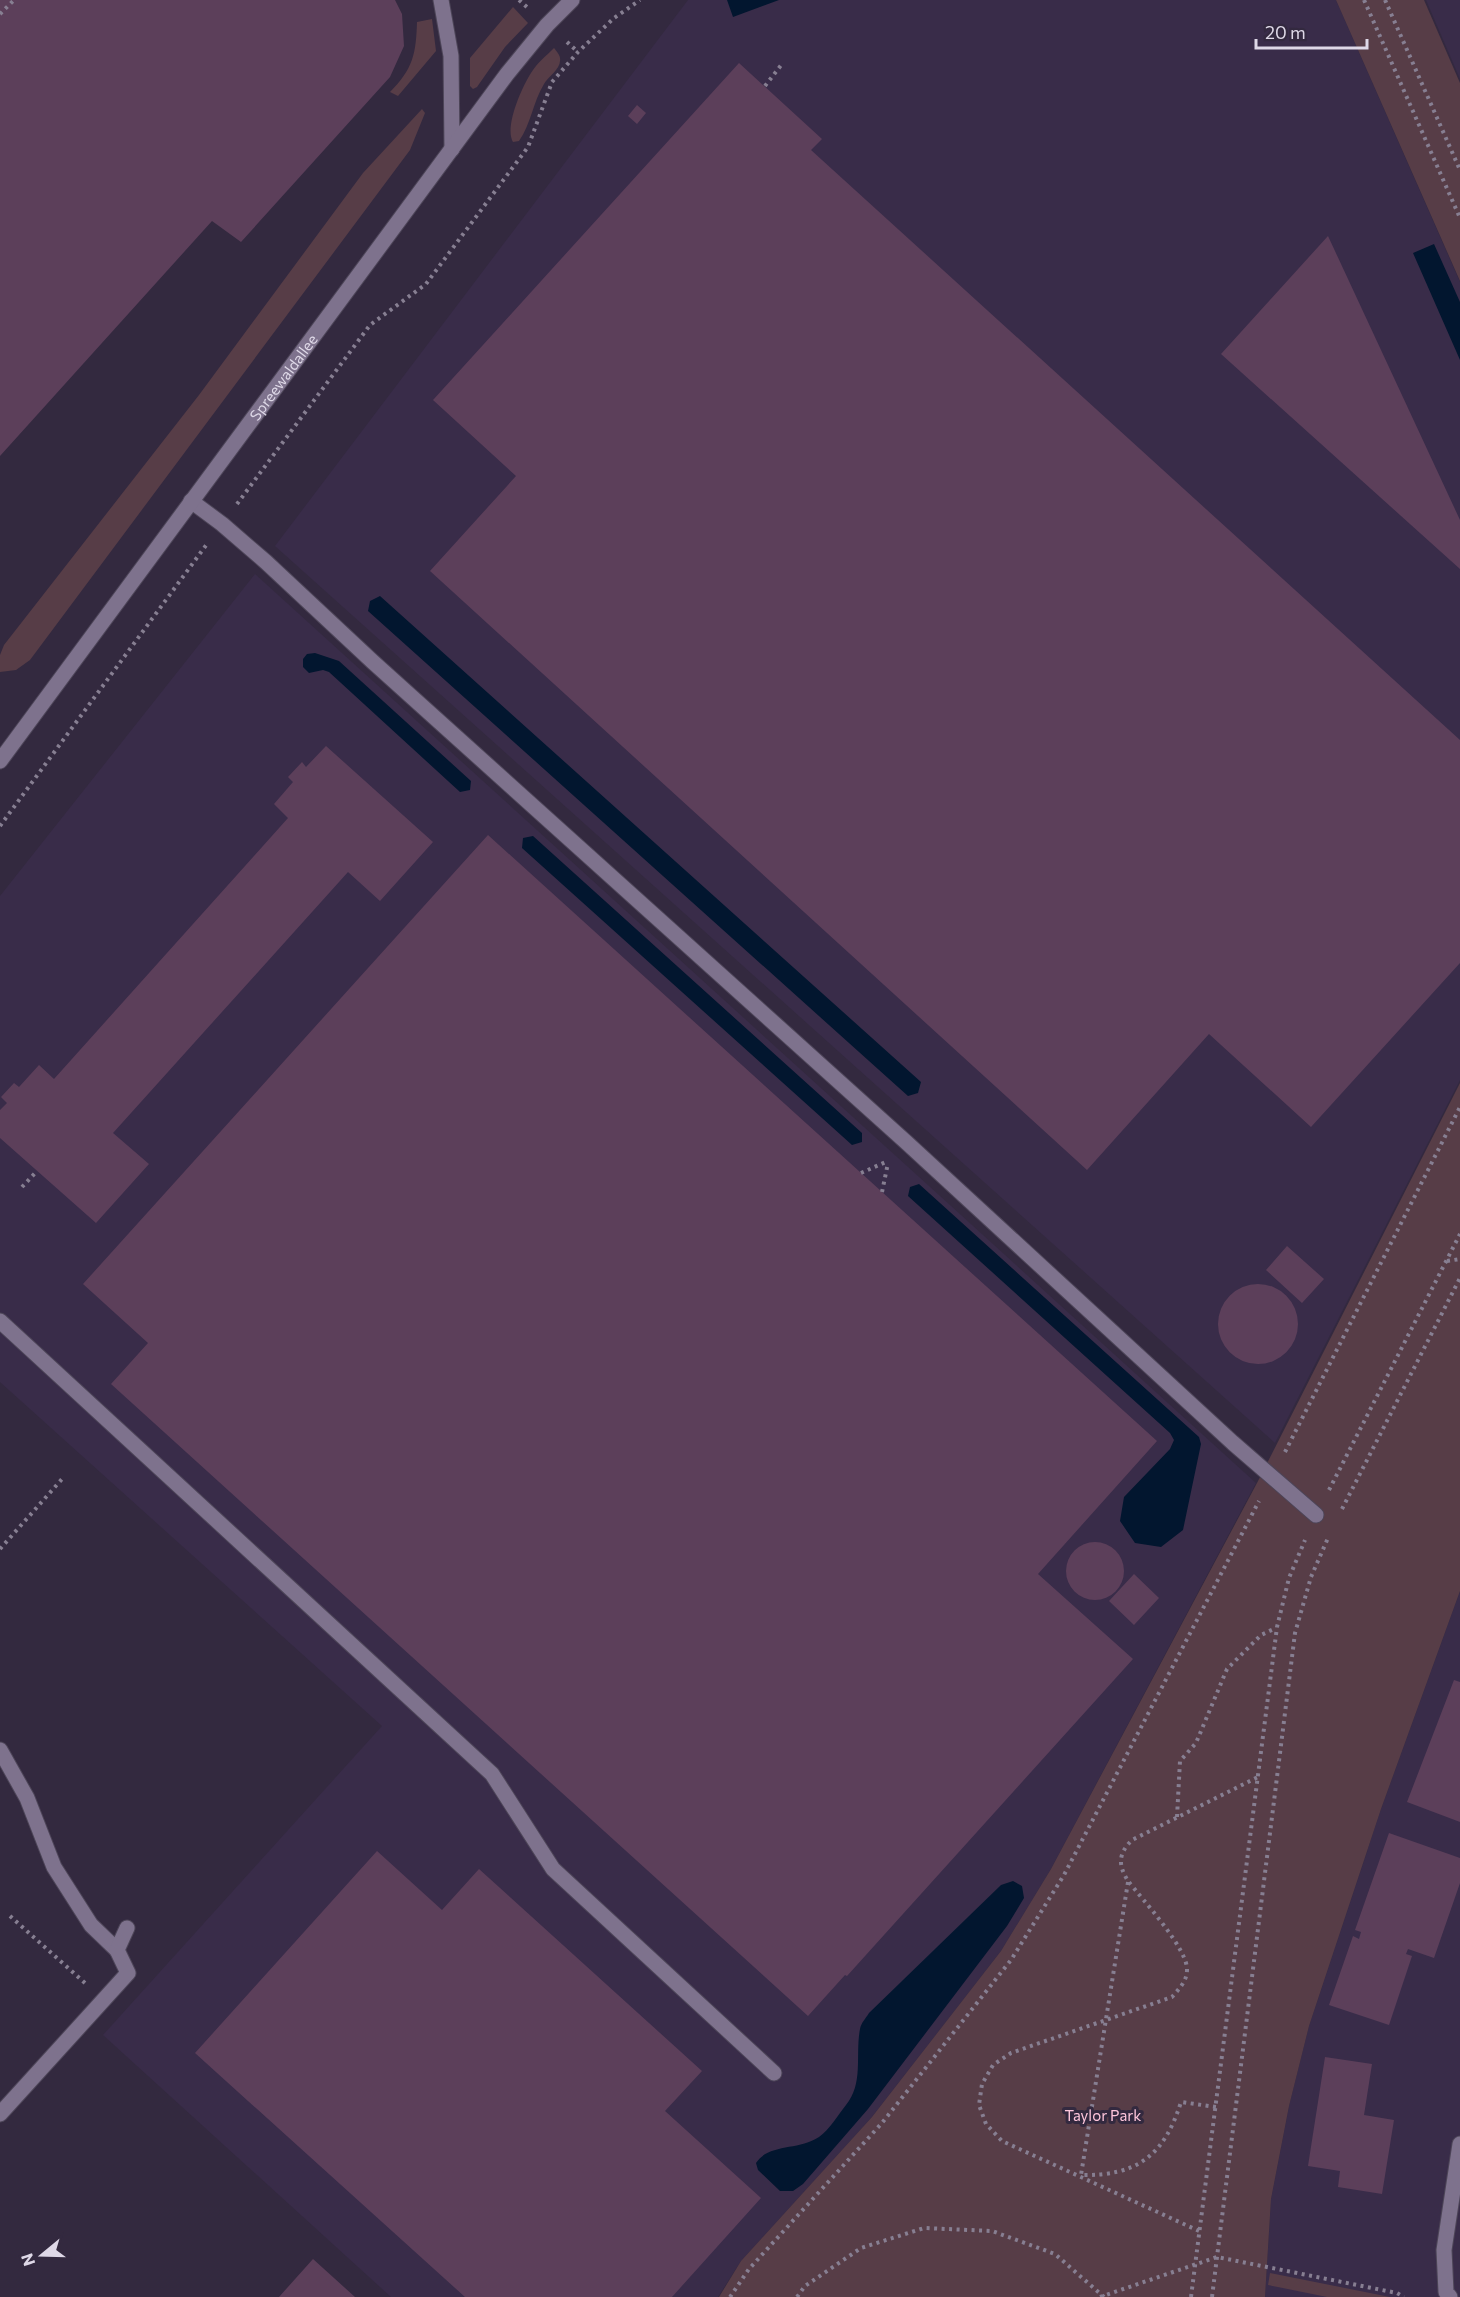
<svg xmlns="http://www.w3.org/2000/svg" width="1460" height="2297" viewBox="0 0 1460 2297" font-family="Commissioner,sans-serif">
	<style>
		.built { fill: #392c49 }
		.green { fill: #573d47 }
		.water { fill: #02162f }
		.building { fill: #5c3f5a }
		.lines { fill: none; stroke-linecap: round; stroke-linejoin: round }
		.minor-casing { stroke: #4d4558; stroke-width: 17 }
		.path { stroke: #877f92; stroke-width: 4; stroke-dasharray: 3 4.5; stroke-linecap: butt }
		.minor { stroke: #7e728d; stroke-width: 15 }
		.labels { text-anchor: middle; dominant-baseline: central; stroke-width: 6; stroke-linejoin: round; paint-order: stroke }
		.street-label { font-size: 15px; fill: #ded8e7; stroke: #33293f }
		.park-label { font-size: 15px; fill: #ffc6dc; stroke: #33293f }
	</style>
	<rect width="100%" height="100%" fill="#33293f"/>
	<path class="built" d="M688,0H1336L1460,282V1080L1275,1443L275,546Z
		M1426,0H1460V79Z
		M255,574L1256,1483L1051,1869L1001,1951L872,2117L741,2261L718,2297H391L103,2035L382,1726L0,1382V896Z
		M1460,1591V2297H1265L1271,2199L1289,2106L1309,2026L1381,1809Z"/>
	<path class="green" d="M1336,0H1424L1460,83V281Z
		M513,7L528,23L505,47L477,87L473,89L470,86V58Z
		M432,19L436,51L398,96L390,92C413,69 416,54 417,22Z
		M554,48C557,52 561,56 560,61C560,69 548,77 544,84C533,102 531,124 519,141L513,142C504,127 522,87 531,73C537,63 546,56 554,48Z
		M422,109L425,113L410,150L30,660L16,670L0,672V655L4,645L199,395L363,173Z
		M1460,1083V1591L1381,1809L1309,2026L1289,2106L1271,2199L1265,2297H719L741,2261L872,2117L1001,1951L1051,1869L1257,1483Z
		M1270,2273L1390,2297H1327L1268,2285Z"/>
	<path class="water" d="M727,0H779L733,17Z
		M1434,244L1460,302V360L1413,253Z
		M380,596L921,1082L918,1093L908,1096L368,611L370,601Z
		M315,653L339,661L471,781L470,790L460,792L329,672L323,670L309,673L303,667V659L307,654Z
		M533,836L862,1133V1142L852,1145L522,848L523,838Z
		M919,1184L1199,1437L1201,1444L1183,1530L1161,1547L1135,1543L1120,1521L1124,1497L1170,1449L1174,1440L1170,1433L908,1196L910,1187Z
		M1013,1881L1022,1886L1024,1898L1007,1926L868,2109L803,2184L793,2191H780L758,2170L756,2163C769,2143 798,2151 819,2137C829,2130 838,2115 846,2105C864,2083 855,2055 860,2029C861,2023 866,2018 869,2013L1001,1885Z"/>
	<path class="building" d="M0,0H395L402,14L404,46L390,77L241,242L212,221L0,456Z
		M739,63L822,139L811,150L1460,740V963L1311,1127L1209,1034L1087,1170L430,571L516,476L433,400Z
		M637,105L646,113L637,124L628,116Z
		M1328,236L1460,520V569L1221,354Z
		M326,746L433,842L380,901L348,872L113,1133L149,1164L96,1223L0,1138V1110L7,1103L1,1097L14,1083L19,1087L39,1065L54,1079L288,818L274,804L293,782L288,777L302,762L306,767Z
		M488,835L1157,1441L1038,1574L1133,1659L847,1976L845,1975L808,2016L111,1384L148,1343L83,1284Z
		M1287,1246L1324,1279L1302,1303L1266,1270Z
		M1218 1324a40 40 0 1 1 80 0a40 40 0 1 1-80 0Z
		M1066 1571a29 29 0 1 1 58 0a29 29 0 1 1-58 0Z
		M1134,1574L1159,1598L1134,1625L1109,1601Z
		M1454,1680L1460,1682V1822L1407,1802Z
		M1389,1833L1460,1858V1883L1434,1958L1408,1949L1406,1954L1412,1956L1389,2025L1329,2005L1353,1936L1359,1939L1361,1932L1355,1930Z
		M377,1851L442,1910L479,1869L702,2071L665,2111L761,2198L672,2297H465L195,2053Z
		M1325,2057L1372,2064L1364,2115L1394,2120L1382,2194L1338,2187L1340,2171L1308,2166Z
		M313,2259L355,2297H279Z"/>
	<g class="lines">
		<g class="minor-casing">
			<g id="minor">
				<path d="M441,0L451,56L452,149"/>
				<path d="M191,501L222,524L266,562L373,662L906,1142L1233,1443L1316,1515"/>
				<path id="s1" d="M0,761L507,74L547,25L572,0"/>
				<path d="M0,1321L492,1774L553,1869L774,2073"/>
				<path d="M0,1750L27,1798L54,1867L91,1925L117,1950"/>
				<path d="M0,2114L128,1973L117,1950L127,1928"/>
				<path d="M1450,2297L1446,2292L1444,2250L1460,2144"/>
			</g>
		</g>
		<path class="path" d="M519,0L528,8
			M1364,0L1460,218
			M1385,0L1460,170
			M0,14L14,0
			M567,42L578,52
			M765,86L782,64
			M237,504L370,325L426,284L528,147L552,82L578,52L614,18L640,0
			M0,826L207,544
			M861,1173L888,1161
			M22,1187L37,1171
			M882,1192L888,1163
			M1447,1261L1460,1259
			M1285,1452L1460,1107
			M1329,1490L1460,1234
			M1342,1509L1460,1278
			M0,1549L62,1479
			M1177,1817L1180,1761L1196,1743L1227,1669L1261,1635L1276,1628
			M1128,1882L1081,2175C1137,2176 1164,2156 1181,2102L1216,2107
			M10,1916L85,1983
			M1199,2231L1002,2141L986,2124L979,2105L982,2084L993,2065L1011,2053L1172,1997C1179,1989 1187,1981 1187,1970C1188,1949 1142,1899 1128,1881C1118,1865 1118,1854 1132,1840L1258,1777
			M730,2297L749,2269L882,2123L1011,1960L1064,1875L1259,1501
			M797,2297L805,2286L861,2248L924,2228L992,2231L1055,2254L1104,2297
			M1100,2297L1217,2257L1397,2293L1404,2297
			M1191,2297L1277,1627L1289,1578L1305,1540
			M1212,2297L1295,1633L1311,1577L1328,1538"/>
		<use href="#minor" class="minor"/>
	</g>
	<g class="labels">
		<g class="street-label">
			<text stroke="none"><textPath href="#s1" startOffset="477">Spreewaldallee</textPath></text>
		</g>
		<g class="park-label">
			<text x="1103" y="2115">Taylor Park</text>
		</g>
	</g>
	<g transform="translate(42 2255) rotate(251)" stroke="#33293f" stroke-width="4.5" paint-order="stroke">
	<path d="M0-4.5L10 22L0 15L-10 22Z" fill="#ded8e7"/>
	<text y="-9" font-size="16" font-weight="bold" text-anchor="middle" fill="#ded8e7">N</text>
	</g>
	<path d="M1256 39v9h111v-9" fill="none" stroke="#ded8e7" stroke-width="3"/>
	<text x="1265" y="39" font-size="18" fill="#ded8e7" stroke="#33293f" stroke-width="4.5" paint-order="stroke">20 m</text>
</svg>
